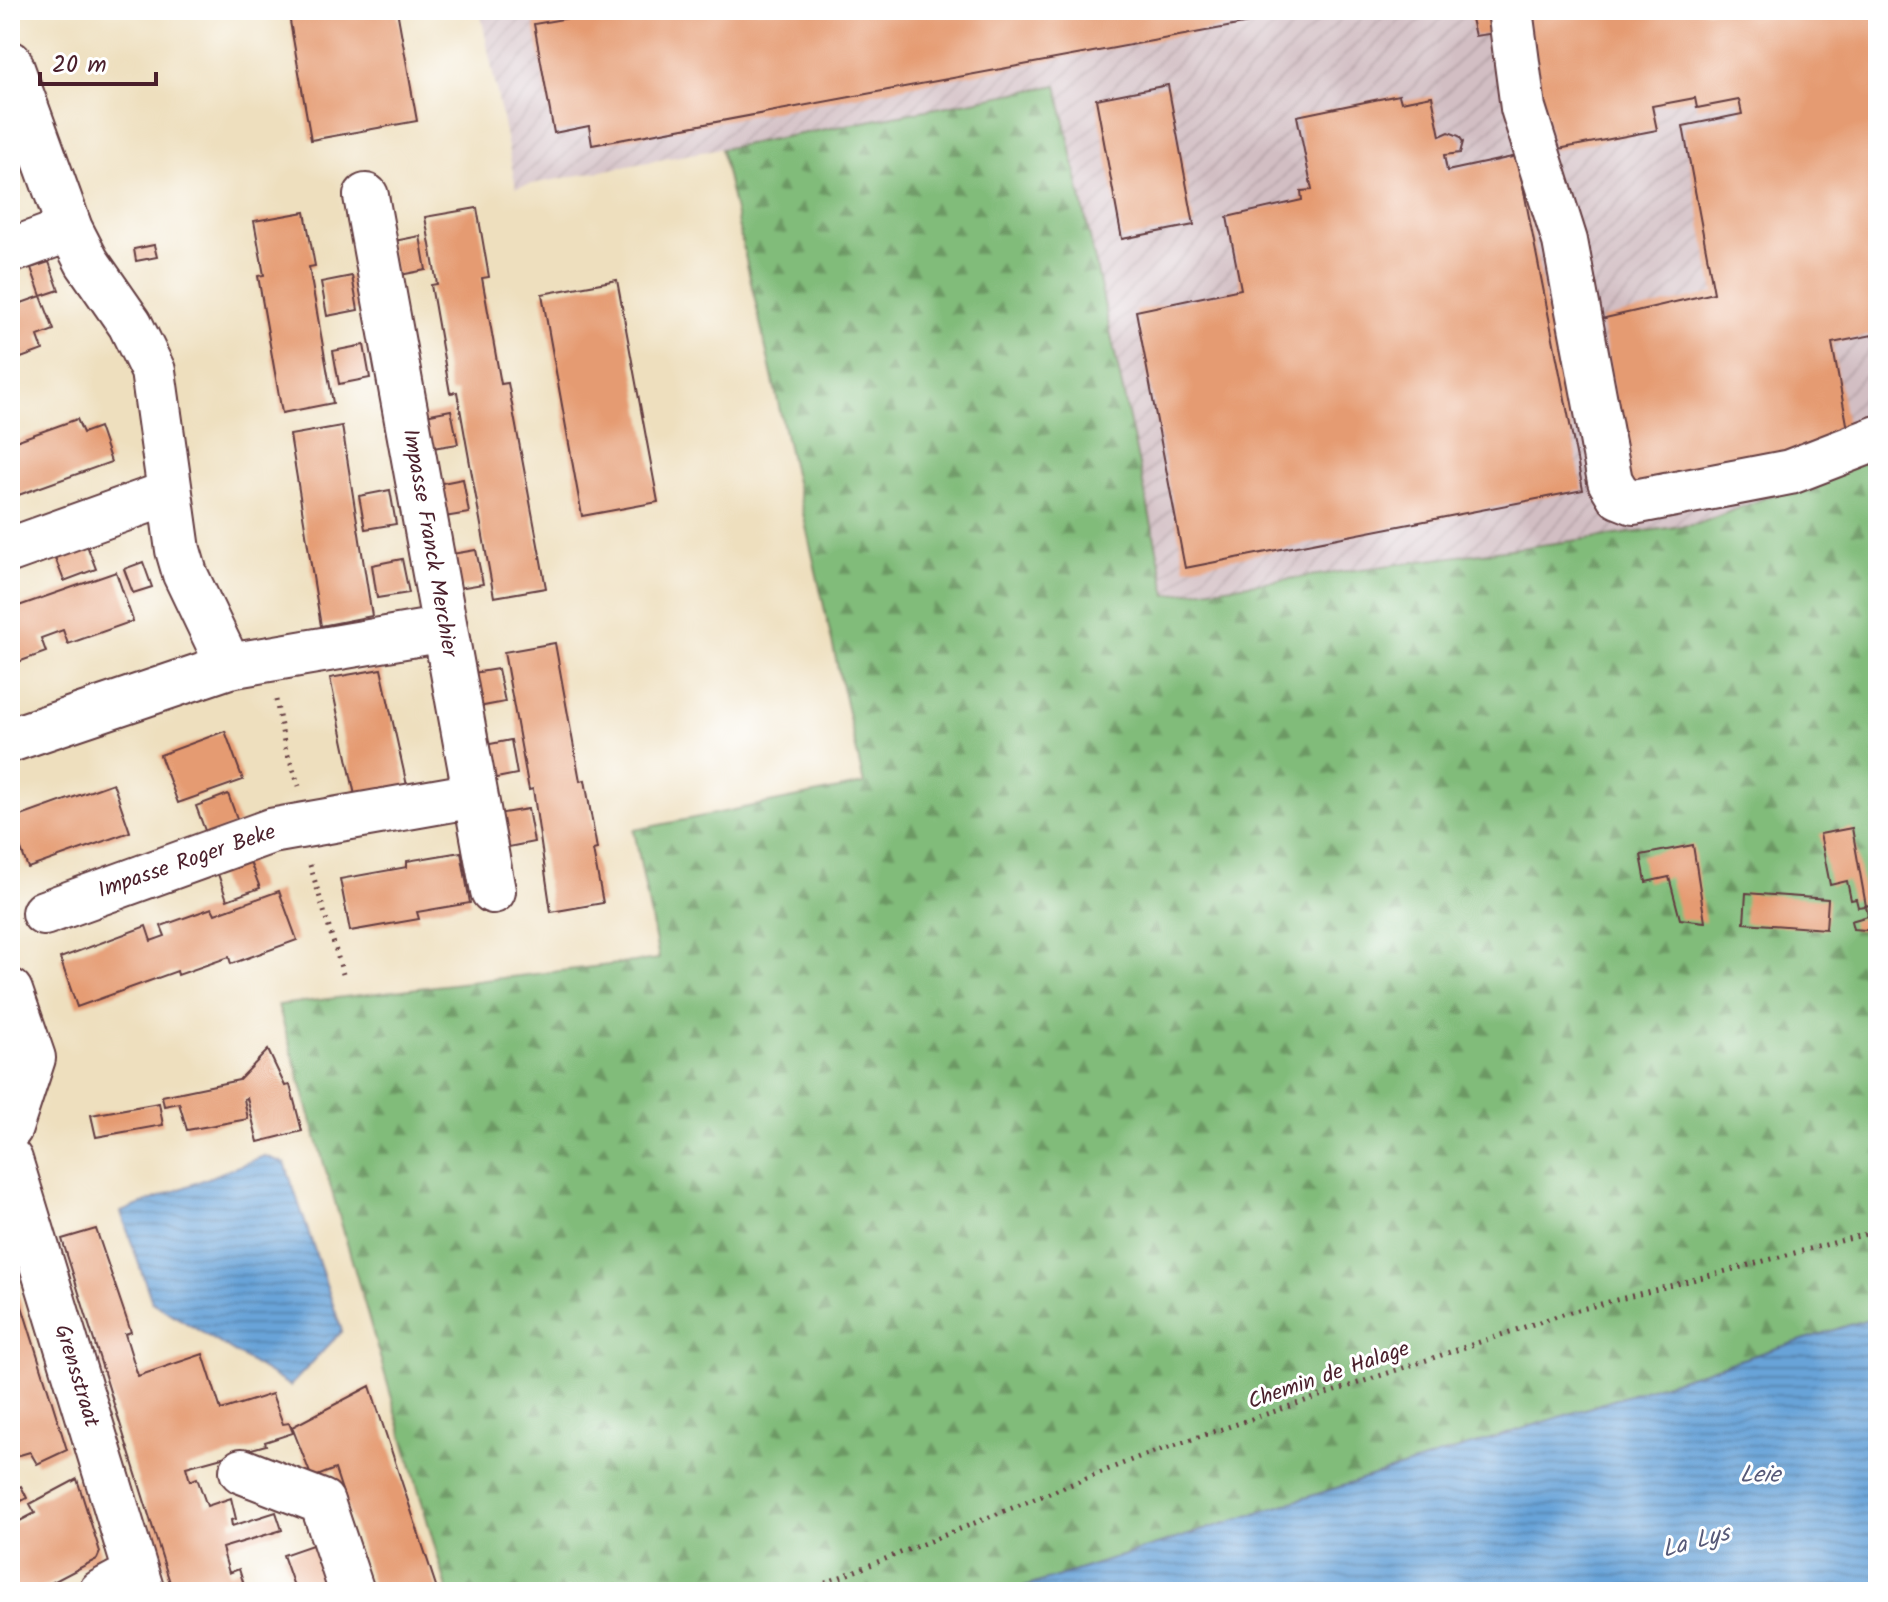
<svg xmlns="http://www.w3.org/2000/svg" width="1888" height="1602" viewBox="0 0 1888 1602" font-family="Kalam,sans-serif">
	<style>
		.industrial { fill: url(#industrial-furrows) }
		.forest { fill: url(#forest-firs); stroke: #666e52; stroke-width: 2 }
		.water { fill: url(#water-rules); stroke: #586182; stroke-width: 2 }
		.building { fill: #e59b72 }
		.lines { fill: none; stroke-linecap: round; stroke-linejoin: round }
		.minor-casing { stroke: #633c41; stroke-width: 48 }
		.path { stroke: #633c41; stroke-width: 5; stroke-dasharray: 2 6; stroke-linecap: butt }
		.minor { stroke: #fff; stroke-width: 44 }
		.labels { text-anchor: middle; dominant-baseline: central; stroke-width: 6; stroke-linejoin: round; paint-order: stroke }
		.street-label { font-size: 22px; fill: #4a1f2b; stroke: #fff }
		.water-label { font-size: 24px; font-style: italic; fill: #575a79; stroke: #fff }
	</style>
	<defs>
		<pattern id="industrial-furrows" width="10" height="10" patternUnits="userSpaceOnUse" patternTransform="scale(2)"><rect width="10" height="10" fill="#d2bec3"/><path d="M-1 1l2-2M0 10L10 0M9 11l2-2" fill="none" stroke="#b6a3a8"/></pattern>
		<pattern id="forest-firs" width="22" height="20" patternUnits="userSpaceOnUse" patternTransform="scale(2)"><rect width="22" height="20" fill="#81bc7a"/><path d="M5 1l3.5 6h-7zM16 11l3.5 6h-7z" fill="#6c9864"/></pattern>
		<pattern id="water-rules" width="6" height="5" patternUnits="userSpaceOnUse" patternTransform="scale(2)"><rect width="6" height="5" fill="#67a3d8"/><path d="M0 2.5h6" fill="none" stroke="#5784af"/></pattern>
	</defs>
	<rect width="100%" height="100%" fill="#fff"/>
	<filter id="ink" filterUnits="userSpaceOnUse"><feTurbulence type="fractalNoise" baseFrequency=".0125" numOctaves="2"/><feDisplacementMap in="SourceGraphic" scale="16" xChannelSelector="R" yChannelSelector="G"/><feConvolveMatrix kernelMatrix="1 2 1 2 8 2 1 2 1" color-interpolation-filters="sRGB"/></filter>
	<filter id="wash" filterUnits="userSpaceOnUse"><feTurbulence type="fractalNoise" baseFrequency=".006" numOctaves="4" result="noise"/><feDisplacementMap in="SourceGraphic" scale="32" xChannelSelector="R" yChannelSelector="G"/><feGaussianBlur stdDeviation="1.8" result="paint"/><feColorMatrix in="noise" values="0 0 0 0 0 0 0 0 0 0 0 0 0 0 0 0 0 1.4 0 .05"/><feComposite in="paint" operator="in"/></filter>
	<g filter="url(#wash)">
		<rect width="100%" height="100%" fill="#eedfbe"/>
		<path class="industrial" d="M480,10H1878V454L1698,524L1167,596L1057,85L516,187Z"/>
		<path class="forest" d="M1057,85L1167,595L1698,524L1878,454V1316L1009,1592H448L278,1005L659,959L634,830L864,784L721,149Z"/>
		<path class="water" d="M264,1156L285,1163L342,1331L290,1386L152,1302L121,1212Z
			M1878,1316V1592H1009Z"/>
		<g id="blocks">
			<path class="building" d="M288,10H397L417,121L311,140Z
				M568,10H1308V12L592,145L589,126L554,133L534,24L569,18Z
				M1469,10H1491L1496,33L1475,36Z
				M1525,10H1878V334L1832,343L1850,440L1630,486L1601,319L1714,293L1683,126L1742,114L1739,100L1697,108L1695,98L1652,106L1657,130L1553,150Z
				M1168,85L1194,225L1122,239L1096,99Z
				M1399,95L1401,102L1432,96L1440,136L1449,132L1459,136L1463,142L1460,153L1444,155L1447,171L1517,156L1583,490L1185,568L1136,311L1241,289L1227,217L1302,200L1301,191L1312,190L1297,116Z
				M477,208L489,277L482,278L501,384L508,383L546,588L494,597L457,392L450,393L431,285L437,284L425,217Z
				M305,212L315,266L309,267L333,403L282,413L258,276L264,275L254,221Z
				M420,236L426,270L395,276L389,242Z
				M154,245L157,257L136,261L134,249Z
				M49,262L59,290L41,296L31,268Z
				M352,276L358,310L327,316L321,282Z
				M617,280L658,502L582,516L542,294Z
				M41,296L54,330L38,336L43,350L10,362V307Z
				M364,345L370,378L339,384L333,351Z
				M451,410L458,444L426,449L420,416Z
				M77,419L83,433L99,427L111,462L10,498V443Z
				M342,426L372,616L321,626L290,435Z
				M463,479L469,513L438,518L432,485Z
				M390,490L396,524L365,529L359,496Z
				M85,540L96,569L64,581L53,552Z
				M476,550L483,584L452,589L446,555Z
				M402,559L409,593L377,598L372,565Z
				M143,562L152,587L133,593L124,569Z
				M116,572L133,621L68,644L63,630L41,638L46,652L10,665V609Z
				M555,643L580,781L585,780L597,849L593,850L603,903L551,912L533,789L529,790L504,652Z
				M381,669L408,790L356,800L330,678Z
				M498,669L505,702L473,708L467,674Z
				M225,731L243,780L178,803L160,755Z
				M511,740L517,774L486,780L480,746Z
				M113,783L130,832L28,868L10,820Z
				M228,794L239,824L207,836L196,806Z
				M528,809L534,842L503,848L497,814Z
				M1852,828L1866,906L1858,907L1856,899L1851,900L1847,881L1830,885L1820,834Z
				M1693,845L1705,922L1680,919L1669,877L1646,882L1641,855Z
				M461,852L470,903L417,912L419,919L350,931L340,879L407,867V861Z
				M249,859L260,888L227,900L217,871Z
				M279,891L297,940L231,964L229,957L178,975L177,971L77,1007L60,958L146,926L151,941L165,936L161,926L212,908L215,914Z
				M1746,893L1828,899L1826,929L1744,923Z
				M1875,903L1878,931L1853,929L1851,921L1868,916L1866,906Z
				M268,1050L285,1086L290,1085L302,1131L258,1142L247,1098L244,1099L248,1119L187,1130L179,1103L164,1106L162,1096L239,1080Z
				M159,1103L163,1125L96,1137L91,1115Z
				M96,1229L131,1332L125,1334L138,1376L203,1354L221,1410L272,1394L283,1424L289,1423L293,1433L265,1442L266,1445L186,1467L190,1481L197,1478L207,1506L231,1498L236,1519L231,1520L232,1526L276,1512L282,1530L222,1548L229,1573L239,1569L244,1585L241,1587L242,1592H173L62,1239Z
				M11,1271L67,1450L37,1464L30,1452L10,1458Z
				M370,1386L438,1592H375L335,1469L312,1478L292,1427Z
				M77,1479L100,1552L97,1559L34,1592H10V1526L35,1513L30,1504Z
				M21,1486L27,1498L10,1507V1492Z
				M315,1544L330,1592H296L283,1555Z"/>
		</g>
	</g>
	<g filter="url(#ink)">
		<use href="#blocks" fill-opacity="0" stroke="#633c41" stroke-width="2"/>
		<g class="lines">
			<g class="minor-casing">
				<path id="minor" d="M1510,10L1523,108L1565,241L1610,481L1619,496L1634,502L1790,472L1878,438
					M10,63L70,229L87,262L130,324L153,371L178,550L185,574L229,666L10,740
					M366,196L493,891
					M10,251L70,229
					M10,550L169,493
					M229,666L445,629
					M44,913L271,831L475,795
					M10,991L33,1058L10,1128
					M10,1160L142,1592
					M242,1471L322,1502L352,1592
					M101,1592L136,1573"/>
			</g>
			<path class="path" d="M276,700L285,747L299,786
				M310,865L343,974
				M803,1592L1139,1457L1563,1314L1878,1231"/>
			<use href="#minor" class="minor"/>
		</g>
	</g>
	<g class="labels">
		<g class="street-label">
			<text transform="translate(429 543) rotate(80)">Impasse Franck Merchier</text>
			<text transform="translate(187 862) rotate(-19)">Impasse Roger Beke</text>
			<text transform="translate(76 1376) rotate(73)">Grensstraat</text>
			<text transform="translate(1329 1376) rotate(-19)">Chemin de Halage</text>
		</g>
		<g class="water-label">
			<text x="1760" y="1475">Leie</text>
			<text transform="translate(1696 1542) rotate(-15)">La Lys</text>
		</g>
	</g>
	<rect width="1888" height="1602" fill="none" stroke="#fff" stroke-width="40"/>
	<path d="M40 72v12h116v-12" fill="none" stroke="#4a1f2b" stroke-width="4"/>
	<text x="52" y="72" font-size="24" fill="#4a1f2b" stroke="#ffffff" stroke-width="6" paint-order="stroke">20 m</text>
</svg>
